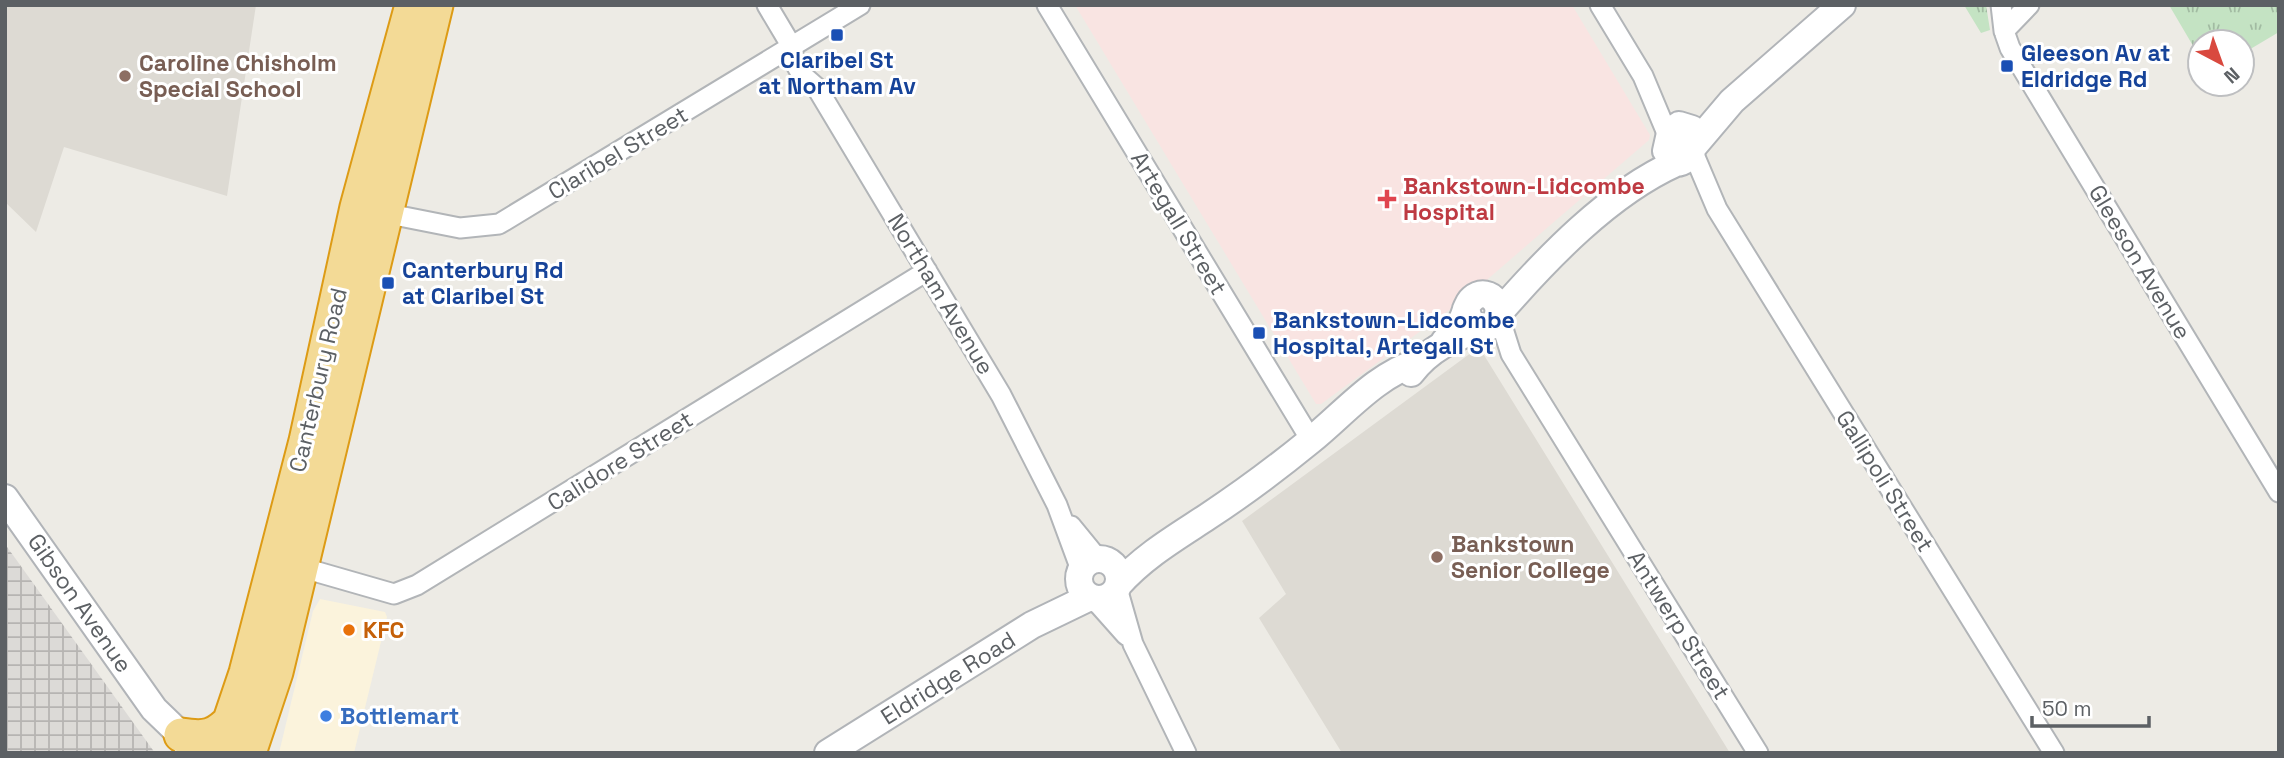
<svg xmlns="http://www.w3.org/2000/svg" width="2284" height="758" viewBox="0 0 2284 758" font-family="'Space Grotesk',sans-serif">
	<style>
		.commercial { fill: #fbf3dc }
		.industrial { fill: url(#industrial-grid) }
		.education { fill: #dddad3 }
		.medical { fill: #f9e4e2 }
		.grass { fill: url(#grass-tufts) }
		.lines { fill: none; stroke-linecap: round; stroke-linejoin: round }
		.street-casing { stroke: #b2b5b8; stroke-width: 23 }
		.secondary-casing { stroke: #b1b4b8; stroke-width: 30 }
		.highway-casing { stroke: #dd9b15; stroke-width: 37 }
		.street { stroke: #fff; stroke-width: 19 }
		.secondary { stroke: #fff; stroke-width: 26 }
		.highway { stroke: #f3da96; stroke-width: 33 }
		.transit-dot { fill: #1a4fb4; stroke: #fff; stroke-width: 2.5 }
		.education-dot { fill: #8d6e63; stroke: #fff; stroke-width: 2.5 }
		.health-dot { fill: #e0444e; stroke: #fff; stroke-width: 2.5 }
		.food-dot { fill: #e8710a; stroke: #fff; stroke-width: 2.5 }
		.shop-dot { fill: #3f7fe0; stroke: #fff; stroke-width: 2.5 }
		.labels { text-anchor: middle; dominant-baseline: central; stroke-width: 6; stroke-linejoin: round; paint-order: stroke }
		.transit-label { font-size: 23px; font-weight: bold; fill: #164399; stroke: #fff; text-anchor: start }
		.education-label { font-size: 23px; font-weight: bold; fill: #785e54; stroke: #fff; text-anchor: start }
		.street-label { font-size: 23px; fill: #5c6064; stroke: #fff }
		.health-label { font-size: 23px; font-weight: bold; fill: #be3a42; stroke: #fff; text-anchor: start }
		.food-label { font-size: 23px; font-weight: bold; fill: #c56008; stroke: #fff; text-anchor: start }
		.shop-label { font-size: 23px; font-weight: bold; fill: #366cbe; stroke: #fff; text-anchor: start }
	</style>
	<defs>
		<pattern id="industrial-grid" width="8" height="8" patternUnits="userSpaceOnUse" patternTransform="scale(1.75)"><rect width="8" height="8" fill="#dcdad7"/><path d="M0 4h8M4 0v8" fill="none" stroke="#b6b4b2"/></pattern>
		<pattern id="grass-tufts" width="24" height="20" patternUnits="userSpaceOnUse" patternTransform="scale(1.75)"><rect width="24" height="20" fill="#c4e3c3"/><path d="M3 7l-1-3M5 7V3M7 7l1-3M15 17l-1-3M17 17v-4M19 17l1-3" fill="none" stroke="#a2bba2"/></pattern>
	</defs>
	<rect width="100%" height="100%" fill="#edebe5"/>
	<path class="commercial" d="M320,599L385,612L387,617L354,753H279L313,611Z"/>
	<path class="industrial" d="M5,544L155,753H5Z"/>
	<path class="education" d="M5,5H256L227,196L64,147L36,232L5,202Z
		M1479,347L1730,753H1342L1259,618L1286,594L1242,521Z"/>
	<path class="medical" d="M1075,5H1572L1650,135L1649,140L1467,297L1321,404H1316Z"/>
	<path class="grass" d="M1964,5H1986L1990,30L1981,33Z
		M2169,5H2279V32L2242,54V42H2234L2230,36L2220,42H2200L2199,56Z"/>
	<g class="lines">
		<g class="street-casing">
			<path id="street" d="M767,5L792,47L794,61L802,75L817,88L1001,395L1057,505L1081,570
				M1047,5L1311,440
				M1600,5L1643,76L1669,138
				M2001,5L2004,31L2010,48L2279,492
				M2004,31L2029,5
				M1692,150L1717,209L2054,753
				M379,212L460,228L499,224L860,5
				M1499,316L1511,354L1758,753
				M1071,526L1098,559
				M300,567L394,594L417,585L927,271
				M1117,588L1133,644L1186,753
				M1094,599L1126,635"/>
		</g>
		<g class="secondary-casing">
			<path id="secondary" d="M1679,125L1692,129C1697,143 1692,162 1676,163L1666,151L1670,133Z
				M1693,147L1732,101L1842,5
				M1499,313C1547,258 1609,193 1676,163
				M1444,342C1450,335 1457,328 1462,320C1466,313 1466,304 1472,299C1490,283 1511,312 1489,327H1478L1469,320L1466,309
				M1411,373C1429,349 1453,338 1481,328
				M5,498L154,709L181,735L190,750
				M1079 579a20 20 0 1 1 40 0a20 20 0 1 1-40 0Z
				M1118,585C1144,556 1175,538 1207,517C1242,494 1277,468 1310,441C1346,412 1374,376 1420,361
				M828,753L1032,625L1090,597"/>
		</g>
		<g class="highway-casing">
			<path id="highway" d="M181,735C206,739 215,737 233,718
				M219,753L246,673L306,441L357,207L412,5
				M249,753L276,672L436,5"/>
		</g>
		<use href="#street" class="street"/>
		<use href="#secondary" class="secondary"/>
		<use href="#highway" class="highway"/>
	</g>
	<g class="transit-dot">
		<rect x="830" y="28" width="14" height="14" rx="3.5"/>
		<rect x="2000" y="59" width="14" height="14" rx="3.5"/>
		<rect x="381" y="276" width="14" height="14" rx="3.5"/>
		<rect x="1252" y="326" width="14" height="14" rx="3.5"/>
	</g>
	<g class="education-dot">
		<circle cx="125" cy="76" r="7"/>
		<circle cx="1437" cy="557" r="7"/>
	</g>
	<path class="health-dot" d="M1383.5 188.5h7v7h7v7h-7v7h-7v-7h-7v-7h7z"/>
	<circle class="food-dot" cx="349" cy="630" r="7"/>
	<circle class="shop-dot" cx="326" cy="716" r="7"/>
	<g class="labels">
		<g class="transit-label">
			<text x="2021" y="53">Gleeson Av at<tspan x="2021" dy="26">Eldridge Rd</tspan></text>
			<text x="837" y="60" text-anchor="middle">Claribel St<tspan x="837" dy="26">at Northam Av</tspan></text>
			<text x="402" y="270">Canterbury Rd<tspan x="402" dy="26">at Claribel St</tspan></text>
			<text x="1273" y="320">Bankstown-Lidcombe<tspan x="1273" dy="26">Hospital, Artegall St</tspan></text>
		</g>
		<g class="education-label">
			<text x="139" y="63">Caroline Chisholm<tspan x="139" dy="26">Special School</tspan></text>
			<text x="1451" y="544">Bankstown<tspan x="1451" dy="26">Senior College</tspan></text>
		</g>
		<g class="street-label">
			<text transform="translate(618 153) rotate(-31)">Claribel Street</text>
			<text transform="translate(1179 223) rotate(59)">Artegall Street</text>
			<text transform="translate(2140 262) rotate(59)">Gleeson Avenue</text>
			<text transform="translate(941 294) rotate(59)">Northam Avenue</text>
			<text transform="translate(318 380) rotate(-77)">Canterbury Road</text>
			<text transform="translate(620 461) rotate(-32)">Calidore Street</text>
			<text transform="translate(1885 481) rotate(58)">Gallipoli Street</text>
			<text transform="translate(80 603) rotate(55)">Gibson Avenue</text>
			<text transform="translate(1679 625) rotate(58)">Antwerp Street</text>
			<text transform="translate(948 678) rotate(-32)">Eldridge Road</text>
		</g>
		<g class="health-label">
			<text x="1403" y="186">Bankstown-Lidcombe<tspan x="1403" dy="26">Hospital</tspan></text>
		</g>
		<g class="food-label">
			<text x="363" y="630">KFC</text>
		</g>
		<g class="shop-label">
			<text x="340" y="716">Bottlemart</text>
		</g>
	</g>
	<rect width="2284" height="758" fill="none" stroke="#5c6064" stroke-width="14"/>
	<g transform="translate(2221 63) rotate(139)"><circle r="33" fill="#ffffff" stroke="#bebfc1" stroke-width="2"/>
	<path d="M0-5L12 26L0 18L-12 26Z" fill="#d9493f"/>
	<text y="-10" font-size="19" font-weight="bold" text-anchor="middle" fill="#5c6064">N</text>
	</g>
	<path d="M2032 716v10h117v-10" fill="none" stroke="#5c6064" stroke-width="3.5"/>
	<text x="2042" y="716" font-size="21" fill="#5c6064" stroke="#ffffff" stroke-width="5" paint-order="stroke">50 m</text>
</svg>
